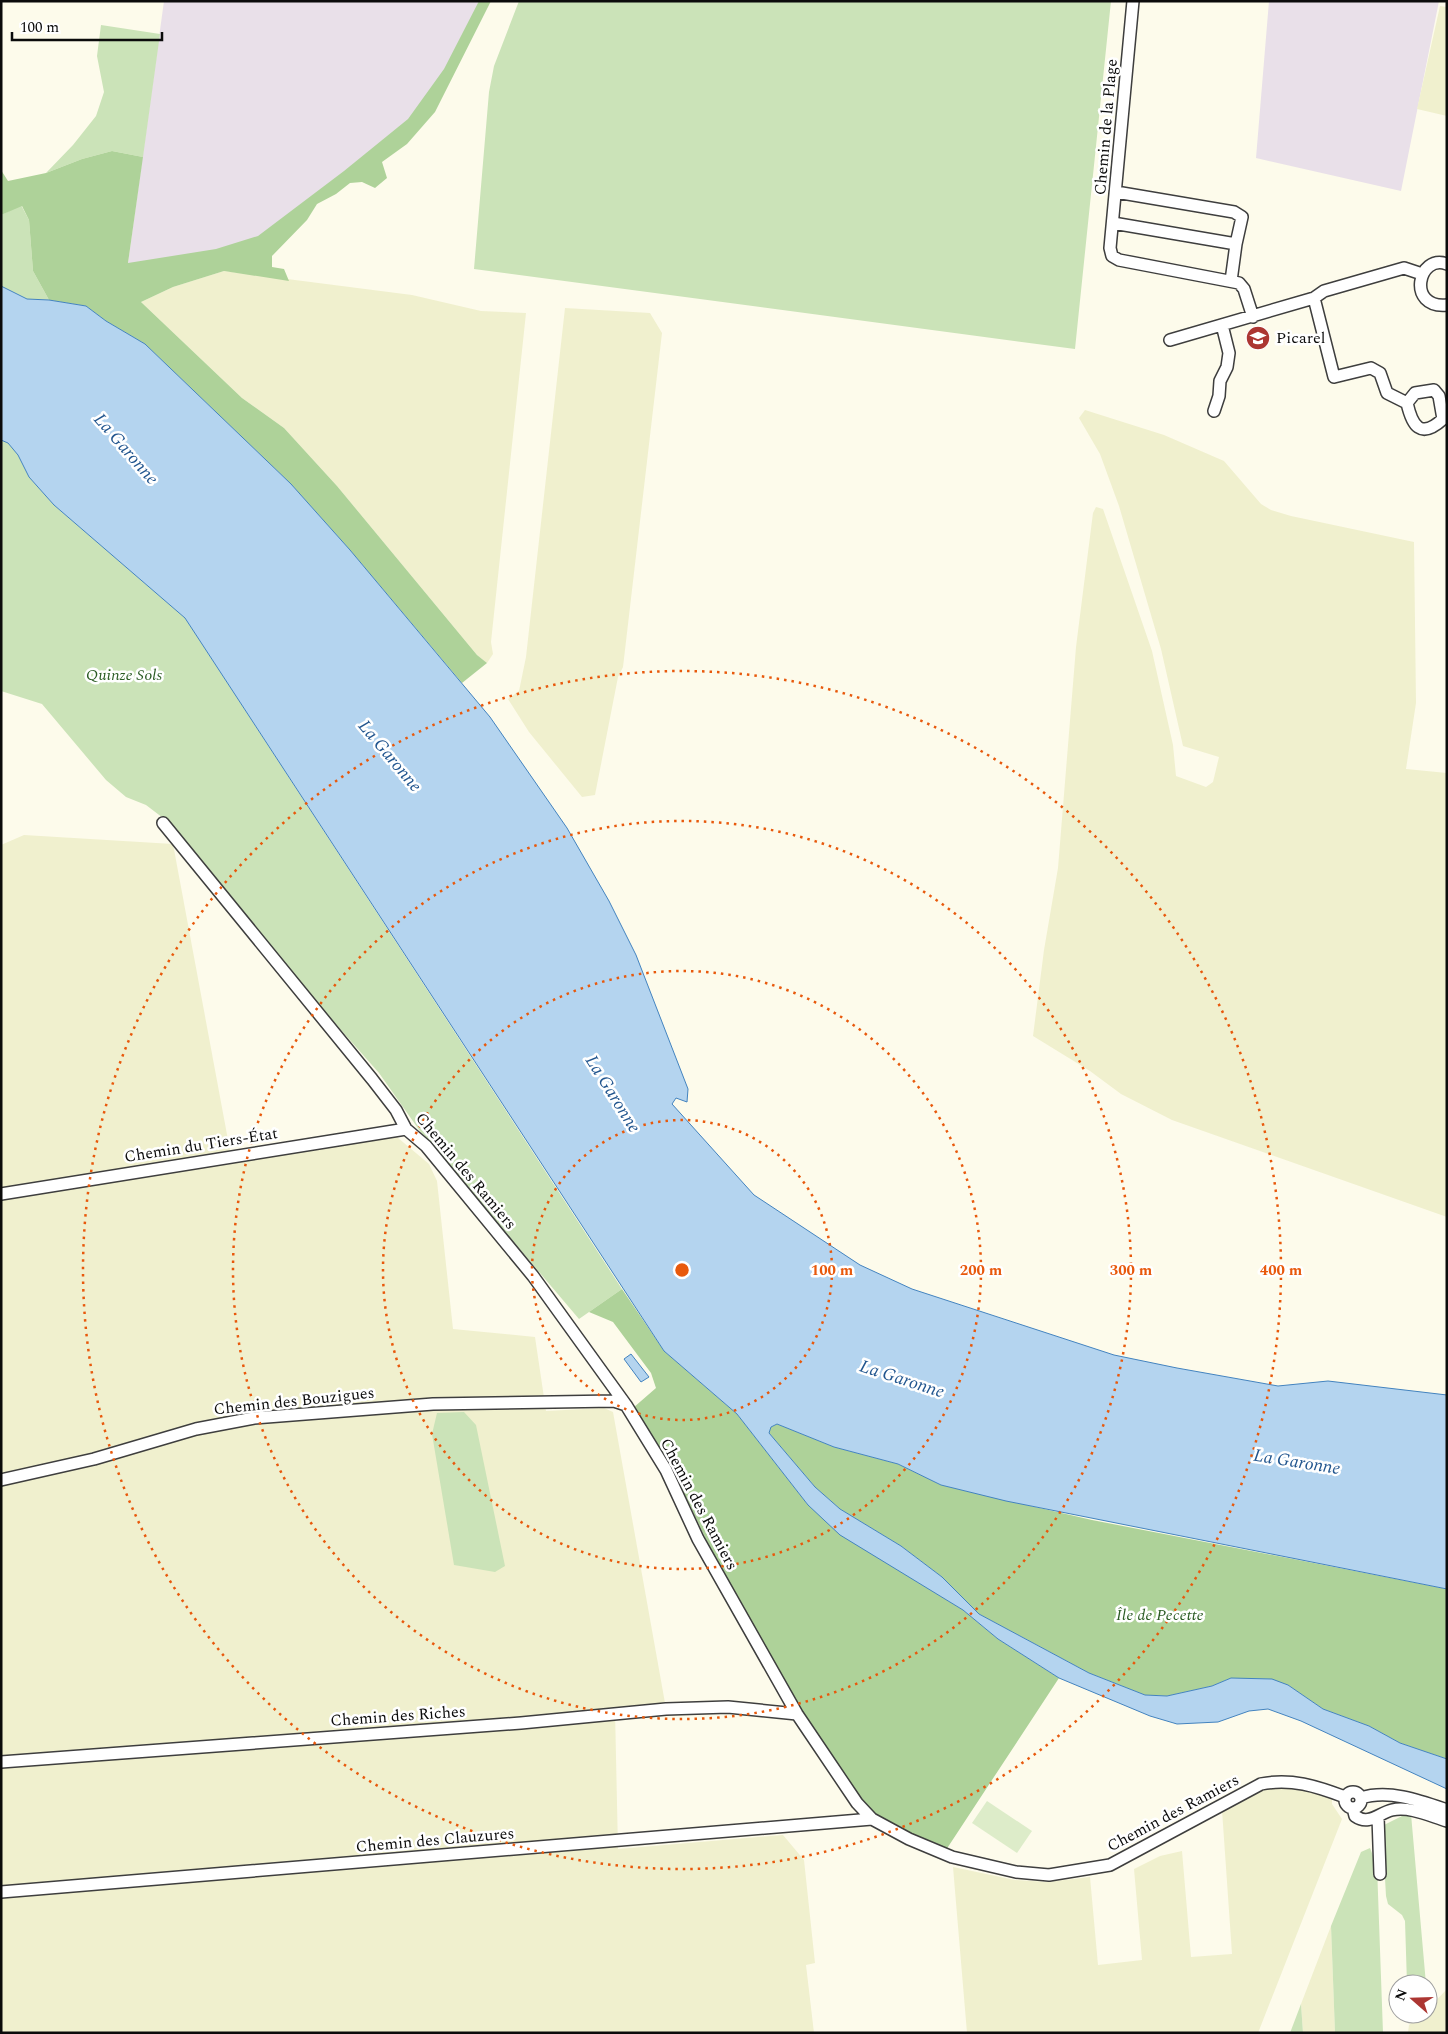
<svg xmlns="http://www.w3.org/2000/svg" width="1448" height="2034" viewBox="0 0 1448 2034" font-family="Spectral,serif">
	<style>
		.industrial { fill: #e9e0e9 }
		.farmland { fill: #f0f0ce }
		.green { fill: #cbe3b8 }
		.forest { fill: #aed299 }
		.pitch { fill: #ddecc9 }
		.water { fill: #b4d4ef; stroke: #4383bf }
		.lines { fill: none; stroke-linecap: round; stroke-linejoin: round }
		.minor-casing { stroke: #3e3e3e; stroke-width: 14 }
		.minor { stroke: #fff; stroke-width: 11 }
		.ring { fill: none; stroke: #e8590c; stroke-width: 2.5; stroke-dasharray: 2.5 5 }
		.labels { text-anchor: middle; dominant-baseline: central; stroke-width: 5; stroke-linejoin: round; paint-order: stroke }
		.street-label { font-size: 16px; fill: #0b0b0b; stroke: #fff }
		.poi-label { font-size: 16px; fill: #0b0b0b; stroke: #fff; text-anchor: start }
		.park-label { font-size: 16px; font-style: italic; fill: #2a5b23; stroke: #fff }
		.water-label { font-size: 18px; font-style: italic; fill: #22568f; stroke: #fff }
		.centre { fill: #e8590c; stroke: #fff; stroke-width: 2.5 }
		.ring-label { font-size: 15px; text-anchor: middle; font-weight: bold; fill: #e8590c; stroke: #fff; stroke-width: 5; stroke-linejoin: round; paint-order: stroke }
	</style>
	<rect width="100%" height="100%" fill="#fdfbeb"/>
	<path class="industrial" d="M164,1H488L421,124L296,216L275,238L125,285Z
		M1269,1H1439L1401,191L1256,158Z"/>
	<path class="farmland" d="M1440,6L1447,7V116L1417,109Z
		M224,271L412,295L481,311L526,313L491,642L493,654L487,663L477,655L337,486L284,428L242,398L141,302L173,287Z
		M565,308L650,313L662,333L623,667L618,677L595,795L582,797L529,732L508,699L519,691L526,657Z
		M1085,410L1164,435L1224,461L1261,504L1271,510L1291,516L1414,542L1416,703L1406,769L1447,773V1217L1172,1120L1121,1094L1090,1071L1033,1036L1044,950L1058,868L1076,647L1093,513L1096,507L1103,509L1152,651L1173,745L1176,776L1206,787L1213,782L1219,757L1183,746L1161,649L1119,506L1100,454L1079,418Z
		M24,835L173,844L231,1156L391,1132L429,1164L437,1181L453,1329L535,1337L546,1411L604,1408L613,1412L665,1703L615,1710L618,1849L783,1835L804,1860L815,1963L806,1965L814,2033H1V845Z
		M1288,1788L1319,1790L1332,1797V1804L1342,1819L1258,2033H967L953,1867L1015,1880L1047,1882L1090,1877L1098,1965L1142,1960L1134,1869L1160,1856L1182,1851L1191,1957L1232,1954L1222,1810L1266,1789Z
		M1331,1926L1335,2033H1303L1301,2004Z
		M1447,1989V2033H1408L1409,2025L1422,2014H1428V2009Z"/>
	<path class="green" d="M519,1H1111L1075,349L474,269L489,92L494,66Z
		M101,25L160,34L143,157L112,151L82,159L46,173L73,145L96,116L104,92L97,56Z
		M21,205L29,220L33,271L49,300L27,299L1,286V215Z
		M1,440L8,443L18,455L29,477L54,505L185,618L622,1289L579,1319L422,1134L379,1073L272,952L171,824L146,805L126,797L106,780L42,704L1,691Z
		M464,1412L476,1425L505,1566L495,1572L454,1565L432,1434L437,1413Z
		M1408,1813L1411,1814L1426,1984H1407L1405,1921L1402,1915L1388,1904L1386,1896L1382,1826Z
		M1370,1848L1377,1866L1383,2033H1335L1331,1926L1361,1852Z
		M1301,2004L1303,2033H1290Z"/>
	<path class="forest" d="M479,1H491L435,112L407,144L382,162L387,178L375,188L362,182L350,183L336,194L317,204L307,220L272,256V267L284,269L289,281L224,271L173,287L141,302L242,398L284,428L337,486L477,655L487,663L462,683L350,550L291,484L145,344L106,321L86,306L49,300L33,271L29,220L22,206L1,215V170L8,181L46,173L82,159L112,151L143,157L128,263L216,249L258,236L344,171L408,119L444,69Z
		M622,1289L664,1351L737,1414L808,1505L871,1553L963,1610L998,1639L1059,1678L946,1850L910,1834L875,1814L859,1799L803,1712L725,1579L671,1466L633,1408L656,1388L651,1373L613,1322L589,1312Z
		M777,1424L834,1447L898,1464L941,1485L1092,1520L1447,1589V1759L1400,1743L1369,1726L1323,1709L1288,1685L1231,1678L1212,1686L1167,1696L1145,1695L1089,1673L979,1614L942,1577L901,1546L840,1509L815,1487L769,1433L771,1427Z"/>
	<path class="pitch" d="M987,1801L1032,1831L1017,1853L972,1823Z"/>
	<path class="water" d="M1,286L27,299L49,300L86,306L106,321L145,344L291,484L350,550L490,717L567,828L609,901L636,955L688,1089L687,1102L676,1098L672,1104L754,1195L860,1265L912,1289L1114,1355L1177,1368L1278,1386L1328,1381L1447,1395V1589L1006,1501L941,1485L898,1464L834,1447L777,1424L771,1427L769,1433L815,1487L840,1509L901,1546L942,1577L979,1614L1089,1673L1145,1695L1167,1696L1212,1686L1231,1678L1272,1679L1288,1685L1323,1709L1369,1726L1400,1743L1447,1759V1789L1301,1721L1268,1709L1249,1711L1218,1722L1177,1724L1150,1716L1059,1678L998,1639L963,1610L840,1535L808,1505L737,1414L664,1351L185,618L54,505L29,477L18,455L8,443L1,440Z
		M631,1354L649,1377L641,1382L624,1359Z"/>
	<g class="lines">
		<g class="minor-casing">
			<path id="minor" d="M1133,1L1110,248L1112,256L1119,260L1239,283L1244,289L1253,317
				M1113,223L1236,244L1242,217L1234,212L1116,192
				M1447,264C1418,253 1406,309 1447,305
				M1231,281L1236,244
				M1314,298L1334,377L1371,368L1380,373L1387,393L1407,403L1415,393L1434,390L1439,396L1443,419C1420,440 1412,425 1407,403
				M1170,340L1314,298L1324,291L1404,268L1422,274
				M1214,411L1219,396L1220,381L1227,367L1229,353L1222,325
				M163,823L372,1079L396,1110L406,1129L426,1146L533,1276L626,1405L666,1470L698,1539L797,1714L857,1803L872,1819L909,1839L952,1857L1016,1872L1049,1875L1110,1865L1261,1784C1291,1778 1316,1786 1345,1797
				M1,1194L406,1129
				M1,1480L94,1459L196,1429L254,1418L433,1404L614,1401L626,1405
				M1,1762L521,1723L666,1709L728,1707L797,1714
				M1345 1800a8 8 0 1 1 16 0a8 8 0 1 1-16 0Z
				M1361,1798C1389,1789 1421,1801 1447,1810
				M1353,1808L1355,1816C1369,1826 1379,1813 1392,1810C1410,1806 1430,1816 1447,1821
				M1378,1817L1380,1874
				M1,1892L872,1819"/>
		</g>
		<use href="#minor" class="minor"/>
	</g>
	<g class="ring">
		<circle cx="682" cy="1270" r="150"/>
		<circle cx="682" cy="1270" r="299"/>
		<circle cx="682" cy="1270" r="449"/>
		<circle cx="682" cy="1270" r="599"/>
	</g>
	<defs>
		<g id="school-disc" transform="scale(1.25)"><circle r="9.5" fill="#ac3632" stroke="#fff"/><path d="M0-5L7-2L0 1L-7-2ZM-4 1L0 2.5L4 1V4Q0 6-4 4Z" fill="#fff"/></g>
	</defs>
	<g fill-rule="evenodd">
		<use href="#school-disc" x="1258" y="338"/>
	</g>
	<g class="labels">
		<g class="street-label">
			<text transform="translate(1106 127) rotate(-85)">Chemin de la Plage</text>
			<text transform="translate(201 1145) rotate(-9)">Chemin du Tiers-État</text>
			<text transform="translate(466 1171) rotate(50)">Chemin des Ramiers</text>
			<text transform="translate(294 1401) rotate(-6)">Chemin des Bouzigues</text>
			<text transform="translate(699 1504) rotate(62)">Chemin des Ramiers</text>
			<text transform="translate(398 1716) rotate(-4)">Chemin des Riches</text>
			<text transform="translate(1173 1813) rotate(-28)">Chemin des Ramiers</text>
			<text transform="translate(435 1840) rotate(-5)">Chemin des Clauzures</text>
		</g>
		<g class="poi-label">
			<text x="1276" y="338">Picarel</text>
		</g>
		<g class="park-label">
			<text x="124" y="675">Quinze Sols</text>
			<text x="1160" y="1615">Île de Pecette</text>
		</g>
		<g class="water-label">
			<text transform="translate(126 449) rotate(49)">La Garonne</text>
			<text transform="translate(390 756) rotate(50)">La Garonne</text>
			<text transform="translate(613 1094) rotate(58)">La Garonne</text>
			<text transform="translate(902 1379) rotate(18)">La Garonne</text>
			<text transform="translate(1297 1462) rotate(9)">La Garonne</text>
		</g>
	</g>
	<circle cx="682" cy="1270" r="8" class="centre"/>
	<g class="ring-label">
		<text x="832" y="1275">100 m</text>
		<text x="981" y="1275">200 m</text>
		<text x="1131" y="1275">300 m</text>
		<text x="1281" y="1275">400 m</text>
	</g>
	<rect width="1448" height="2034" fill="none" stroke="#0b0b0b" stroke-width="5"/>
	<g transform="translate(1413 1999) rotate(290)"><circle r="24" fill="#ffffff" stroke="#9d9d9d"/>
	<path d="M0-4L9 19L0 12L-9 19Z" fill="#ac3632"/>
	<text y="-8" font-size="14" font-weight="bold" text-anchor="middle" fill="#0b0b0b">N</text>
	</g>
	<path d="M12 32v8h150v-8" fill="none" stroke="#0b0b0b" stroke-width="2.5"/>
	<text x="20" y="32" font-size="15" fill="#0b0b0b" stroke="#ffffff" stroke-width="4" paint-order="stroke">100 m</text>
</svg>
